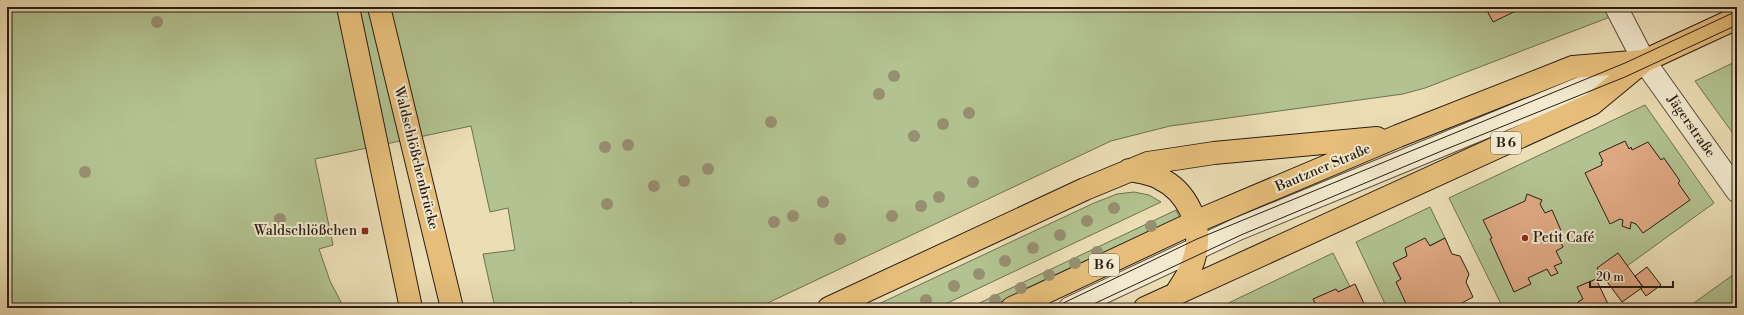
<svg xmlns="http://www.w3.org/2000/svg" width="1744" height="315" viewBox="0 0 1744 315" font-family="'Libre Bodoni',serif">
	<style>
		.green { fill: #b2c290; stroke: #6e7052 }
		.building { fill: #dea882; stroke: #291d15 }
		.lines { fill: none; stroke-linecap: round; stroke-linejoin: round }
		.minor-casing { stroke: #5a4d3d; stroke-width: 24 }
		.major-casing { stroke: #291d15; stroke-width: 24 }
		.minor { stroke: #f2e9ce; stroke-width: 22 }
		.major { stroke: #e6be7a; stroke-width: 22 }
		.tram { stroke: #291d15; stroke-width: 1 }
		.tree { fill: #978f71 }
		.poi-dot { fill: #8f2418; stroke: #f2e9ce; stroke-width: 1.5 }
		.labels { text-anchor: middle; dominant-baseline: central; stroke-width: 4; stroke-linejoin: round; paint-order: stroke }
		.shield { fill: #f2e9ce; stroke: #655a4c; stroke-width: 1 }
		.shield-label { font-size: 13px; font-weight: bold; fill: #291d15 }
		.street-label { font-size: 14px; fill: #291d15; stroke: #f2e9ce }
		.poi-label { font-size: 14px; fill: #291d15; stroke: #f2e9ce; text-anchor: end }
	</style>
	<rect width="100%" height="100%" fill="#ebddb4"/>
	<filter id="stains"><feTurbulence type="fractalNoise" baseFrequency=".005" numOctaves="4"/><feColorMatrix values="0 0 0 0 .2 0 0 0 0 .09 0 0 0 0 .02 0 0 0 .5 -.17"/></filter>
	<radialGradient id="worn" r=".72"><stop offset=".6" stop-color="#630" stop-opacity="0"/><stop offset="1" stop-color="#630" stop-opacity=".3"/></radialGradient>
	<path class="green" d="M7,7H1636L1425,88L1403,94L1170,126L1111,141L757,308H636L631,302L621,308H495L483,254L515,250L508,208L490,212L471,126L315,159L333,245L319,249L330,281L344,308H7Z
		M1737,61V139L1695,81Z
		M1645,105L1714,203L1627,266L1578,287L1589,308H1503L1449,198Z
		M1134,192L1149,195L1161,202L937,308H870L1094,203L1117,194Z
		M1430,207L1445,238L1393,263L1414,308H1387L1356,242Z
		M1176,210L1180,218L988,308H969Z
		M1333,253L1350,287L1304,308H1218Z
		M1737,272V308H1687Z"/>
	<path class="building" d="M1485,7H1524L1493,22Z
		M1625,141L1629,149L1631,147L1632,150L1648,142L1661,160L1664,158L1680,181L1678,183L1690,200L1643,233L1636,224L1631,222L1630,229L1622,226L1623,220L1620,219L1610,224L1585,173L1602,165L1601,162L1603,161L1599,153Z
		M1527,194L1542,200L1540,204L1545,213L1552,210L1563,235L1558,237L1563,247L1556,251L1562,263L1554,266L1558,273L1551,276L1547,269L1528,278L1531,284L1514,292L1490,239L1492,238L1483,220L1525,201Z
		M1425,238L1430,246L1445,238L1452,254L1460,256L1469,274L1466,282L1473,297L1453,308H1413L1412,306L1408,308L1396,282L1401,279L1393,263L1407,256L1405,248Z
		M1618,253L1643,287L1622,302L1597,268Z
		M1647,267L1661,285L1646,296L1641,289L1643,287L1635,276Z
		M1596,279L1610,308H1581L1578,302L1583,299L1577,287Z
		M1355,284L1366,308H1305L1315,303L1313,299L1336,289L1338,292Z"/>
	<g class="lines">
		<g class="minor-casing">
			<path id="minor" d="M1616,7L1644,61L1737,191
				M1070,308L1238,229L1634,66"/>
		</g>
		<g class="major-casing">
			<path id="major" d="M348,7L411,308
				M379,7L452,308
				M1129,170C1139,172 1150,173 1159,178C1187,191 1203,225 1195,255C1192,269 1184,281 1176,293
				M829,308L1085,189L1148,163L1214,153L1377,138
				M1012,308L1195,222L1398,136L1573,67L1644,61
				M1145,308L1592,104L1644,61L1737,18"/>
		</g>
		<use href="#minor" class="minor"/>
		<use href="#major" class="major"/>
		<path class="tram" d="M1053,308L1197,239L1625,63L1737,11
			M1085,308L1241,235L1444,150L1625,77L1737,25"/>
	</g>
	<g class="tree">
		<circle cx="157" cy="22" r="6"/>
		<circle cx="894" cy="76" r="6"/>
		<circle cx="879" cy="94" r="6"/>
		<circle cx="969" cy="113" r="6"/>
		<circle cx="771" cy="122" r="6"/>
		<circle cx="943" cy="124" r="6"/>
		<circle cx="914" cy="136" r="6"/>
		<circle cx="628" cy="145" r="6"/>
		<circle cx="605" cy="147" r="6"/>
		<circle cx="708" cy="169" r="6"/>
		<circle cx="85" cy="172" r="6"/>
		<circle cx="684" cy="181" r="6"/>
		<circle cx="973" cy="182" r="6"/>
		<circle cx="654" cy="186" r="6"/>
		<circle cx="939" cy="197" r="6"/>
		<circle cx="823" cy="202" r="6"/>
		<circle cx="607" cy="204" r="6"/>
		<circle cx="921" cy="206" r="6"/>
		<circle cx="1114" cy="208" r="6"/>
		<circle cx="793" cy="216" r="6"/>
		<circle cx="892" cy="216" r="6"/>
		<circle cx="280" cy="219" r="6"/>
		<circle cx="1087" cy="221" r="6"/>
		<circle cx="774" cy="222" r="6"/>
		<circle cx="1151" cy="226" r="6"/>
		<circle cx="1060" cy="235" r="6"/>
		<circle cx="840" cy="239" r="6"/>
		<circle cx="1033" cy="248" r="6"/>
		<circle cx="1097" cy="252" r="6"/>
		<circle cx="1005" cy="261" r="6"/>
		<circle cx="1075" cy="263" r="6"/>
		<circle cx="979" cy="274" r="6"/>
		<circle cx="1049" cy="275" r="6"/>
		<circle cx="954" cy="286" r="6"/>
		<circle cx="1021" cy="288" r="6"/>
		<circle cx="926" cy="300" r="6"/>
		<circle cx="995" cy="300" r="6"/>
	</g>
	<g class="poi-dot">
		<rect x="361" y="227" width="8" height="8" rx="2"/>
		<circle cx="1525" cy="238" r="4"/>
	</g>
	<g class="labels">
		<g class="shield">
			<rect x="1491" y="132" width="30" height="22" rx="3"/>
			<rect x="1089" y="254" width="30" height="22" rx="3"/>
		</g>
		<g class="shield-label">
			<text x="1506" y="143">B 6</text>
			<text x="1104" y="265">B 6</text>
		</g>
		<g class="street-label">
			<text transform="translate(1691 126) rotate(55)">Jägerstraße</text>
			<text transform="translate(416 158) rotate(76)">Waldschlößchenbrücke</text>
			<text transform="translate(1323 168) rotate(-23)">Bautzner Straße</text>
		</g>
		<g class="poi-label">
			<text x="357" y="231">Waldschlößchen</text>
			<text x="1533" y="238" text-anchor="start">Petit Café</text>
		</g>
	</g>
	<rect width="1744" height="315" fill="none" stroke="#ebddb4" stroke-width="24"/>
	<rect x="8" y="8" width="1728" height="299" fill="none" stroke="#291d15" stroke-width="2"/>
	<rect x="12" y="12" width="1720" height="291" fill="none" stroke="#291d15"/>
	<path d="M1590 281v6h83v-6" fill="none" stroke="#291d15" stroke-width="2"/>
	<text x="1596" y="281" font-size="12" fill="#291d15" stroke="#f2e9ce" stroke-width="3" paint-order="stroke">20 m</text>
	<rect width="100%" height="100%" filter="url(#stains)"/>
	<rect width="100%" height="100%" fill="url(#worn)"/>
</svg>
